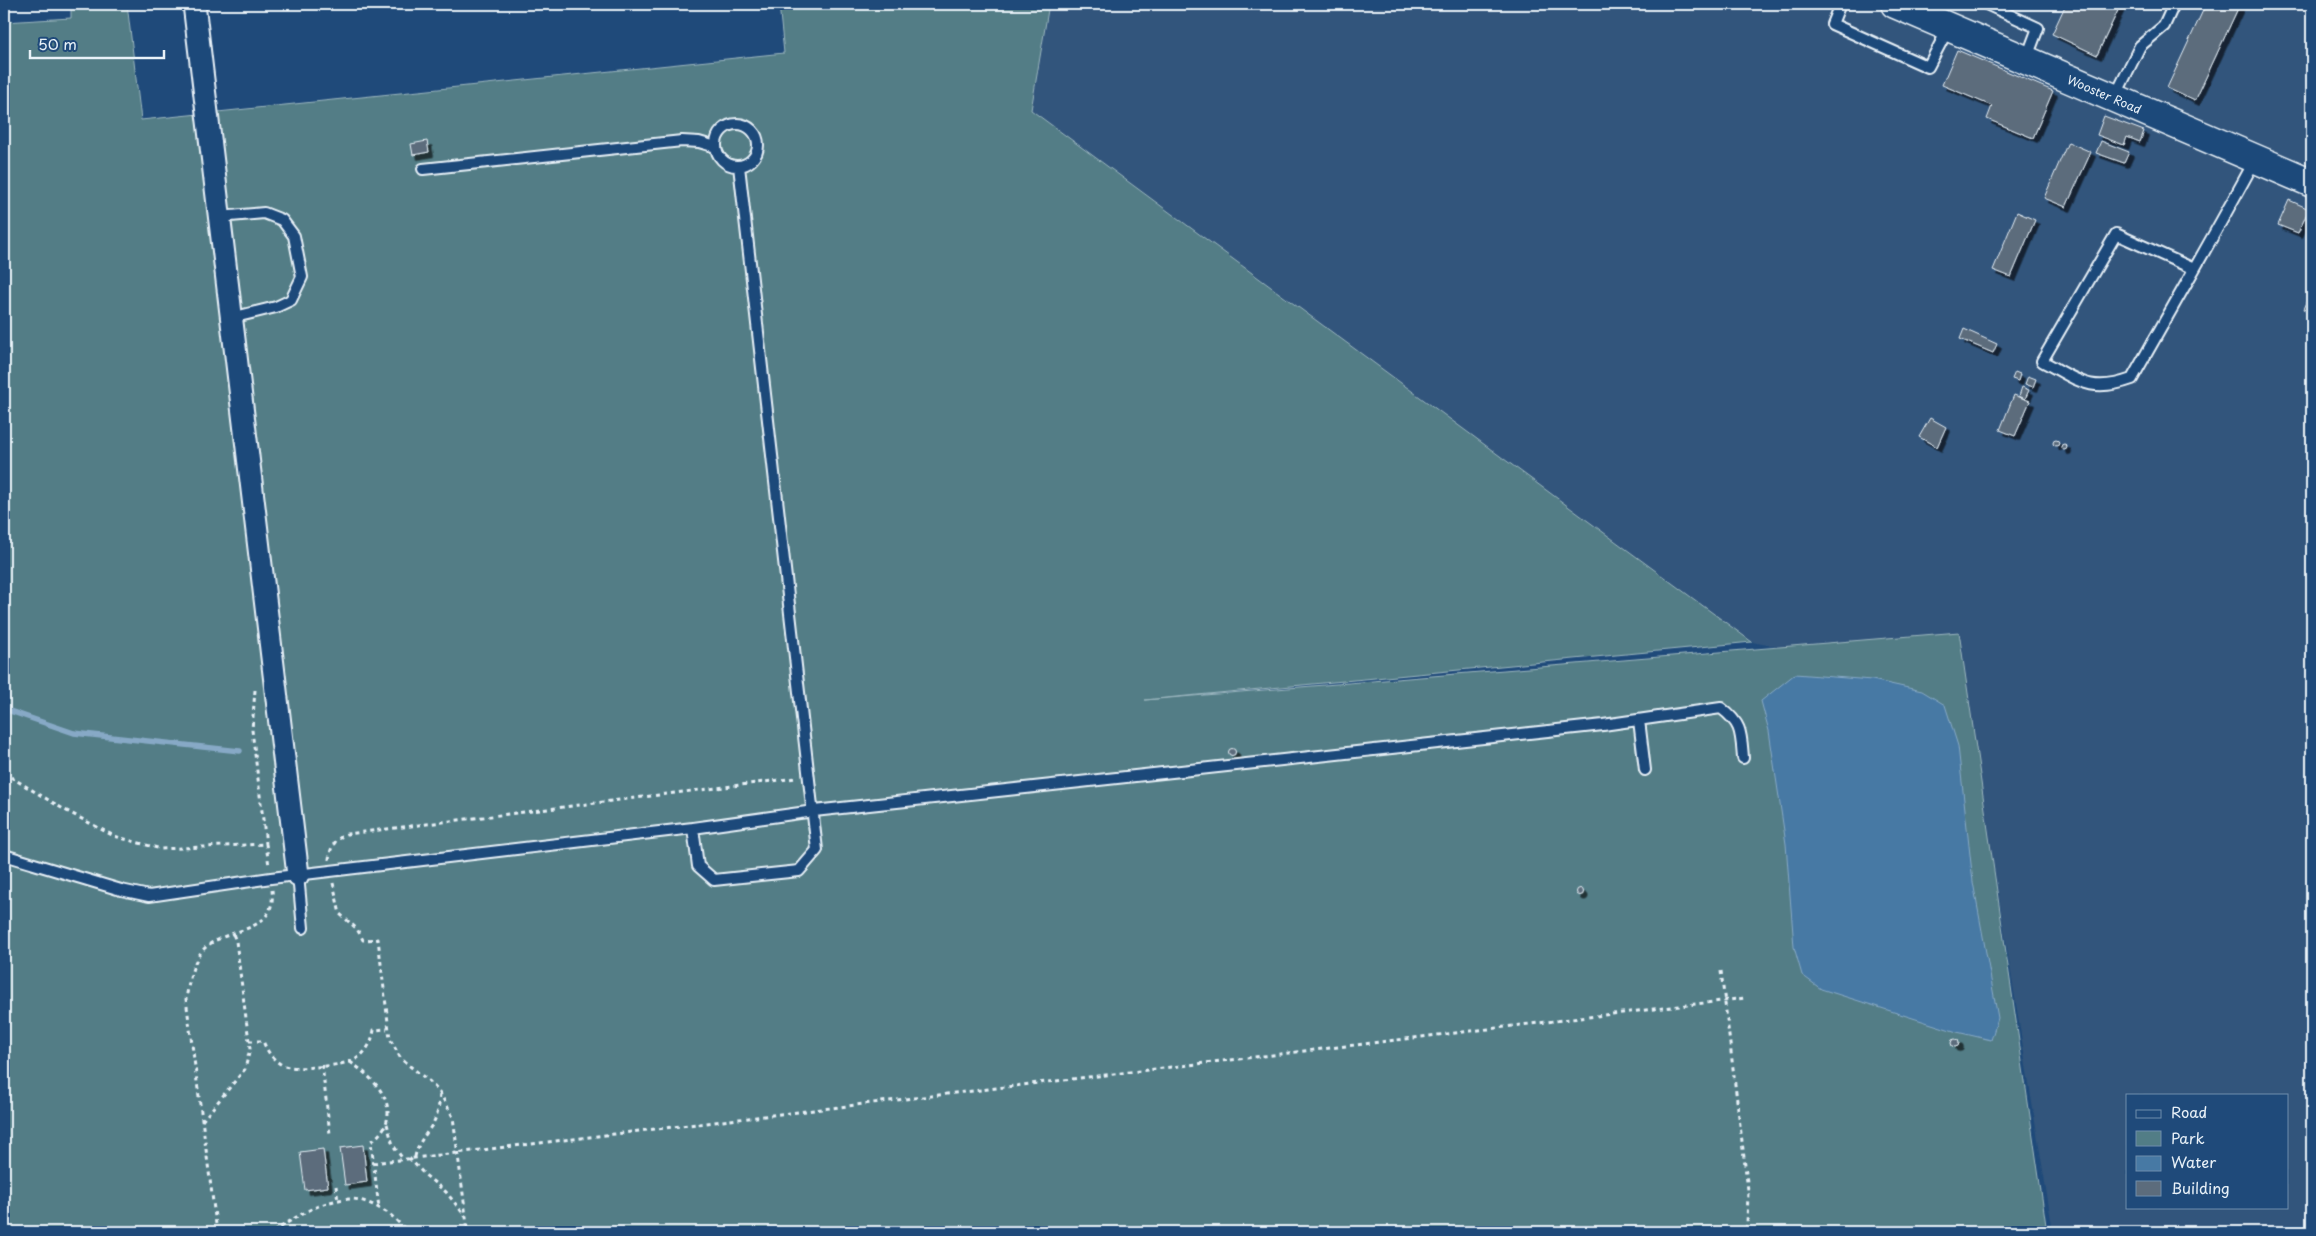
<svg xmlns="http://www.w3.org/2000/svg" width="2316" height="1236" viewBox="0 0 2316 1236" font-family="'Playpen Sans',sans-serif">
	<style>
		.built { fill: #31547b; fill-rule: evenodd }
		.green { fill: #527d86; stroke: #9db7bf }
		.water { fill: #4779a4; stroke: #87a9c6 }
		.lines { fill: none; stroke-linecap: round; stroke-linejoin: round }
		.stream { stroke: #87a9c6; stroke-width: 5.5 }
		.building { fill: #5c6c7c; stroke: #e8f1f8; filter: url(#shadow) }
		.lane-casing { stroke: #e8f1f8; stroke-width: 14 }
		.street-casing { stroke: #e8f1f8; stroke-width: 25 }
		.secondary-casing { stroke: #e8f1f8; stroke-width: 31 }
		.path { stroke: #e8f1f8; stroke-width: 3; stroke-dasharray: 4 4; stroke-linecap: butt }
		.lane { stroke: #1f4a7a; stroke-width: 10 }
		.street { stroke: #1f4a7a; stroke-width: 21 }
		.secondary { stroke: #1f4a7a; stroke-width: 28 }
		.labels { text-anchor: middle; dominant-baseline: central; stroke-width: 4; stroke-linejoin: round; paint-order: stroke }
		.street-label { font-size: 12px; fill: #e8f1f8; stroke: #1f4a7a }
	</style>
	<defs>
		<filter id="shadow"><feDropShadow dx="4.5" dy="4.5" stdDeviation="0" flood-color="#0009"/></filter>
	</defs>
	<rect width="100%" height="100%" fill="#1f4a7a"/>
	<filter id="ink" filterUnits="userSpaceOnUse"><feTurbulence type="fractalNoise" baseFrequency=".02" numOctaves="2"/><feDisplacementMap in="SourceGraphic" scale="10" xChannelSelector="R" yChannelSelector="G"/><feConvolveMatrix kernelMatrix="1 2 1 2 8 2 1 2 1" color-interpolation-filters="sRGB"/></filter>
	<g filter="url(#ink)">
		<path class="built" d="M1049,4H2312V1232H2053L1964,684L1752,642L1031,110ZM2127,1095H2287V1207H2127Z"/>
		<path class="green" d="M71,4H127L141,120L784,53L779,4H1049L1031,110L1752,642L1145,700L1959,632L2047,1232H4V22L71,18Z"/>
		<path class="water" d="M1795,674L1872,680L1922,691L1945,705L1958,746L1973,882L1998,1018L1991,1040L1957,1032L1821,989L1802,975L1794,947L1786,844L1769,731L1761,701Z"/>
		<g class="lines">
			<path class="stream" d="M4,709L74,733L240,751"/>
		</g>
		<path class="building" d="M2066,4H2121L2097,55L2052,34Z
			M2206,4H2240L2195,101L2167,88Z
			M1957,50L2053,91L2033,138L1987,119L1992,106L1942,85Z
			M2104,116L2144,131L2140,142L2127,137L2124,145L2097,135Z
			M427,141L429,152L413,155L411,144Z
			M2101,141L2129,152L2124,163L2096,153Z
			M2068,142L2091,152L2066,207L2044,198Z
			M2289,200L2309,209L2298,233L2278,225Z
			M2017,212L2035,220L2011,277L1993,270Z
			M2312,289V313L2303,309Z
			M1964,329L1997,344L1993,353L1960,339Z
			M2015,372L2020,374L2018,381L2012,379Z
			M2028,376L2036,379L2033,387L2025,384Z
			M2022,387L2029,390L2025,399L2019,396Z
			M2014,395L2030,401L2015,436L2000,430Z
			M1930,418L1946,427L1937,447L1919,437Z
			M2053 443a3 3 0 1 1 6 0a3 3 0 1 1-6 0Z
			M2061 447a3 3 0 1 1 6 0a3 3 0 1 1-6 0Z
			M1228.5 752a3.5 3.5 0 1 1 7 0a3.5 3.5 0 1 1-7 0Z
			M1576.5 892a3.5 3.5 0 1 1 7 0a3.5 3.5 0 1 1-7 0Z
			M1951 1043a4 4 0 1 1 8 0a4 4 0 1 1-8 0Z
			M363,1145L367,1182L345,1185L340,1148Z
			M323,1149L328,1187L305,1190L300,1152Z"/>
		<g class="lines">
			<g class="lane-casing">
				<path id="lane" d="M1840,4L1832,24L1928,67L1949,27
					M1986,4L2038,28L2026,60
					M2115,97L2140,46L2164,26L2174,4
					M716 145a21 21 0 1 1 42 0a21 21 0 1 1-42 0Z
					M423,169L682,141L699,142L716,147
					M219,217L264,213L282,220L294,236L302,277L291,300L276,307L231,318
					M2194,269L2116,234L2042,361C2078,380 2090,394 2132,379C2173,306 2215,234 2255,160
					M1639,720L1645,770
					M693,828L698,866L714,880L799,871L817,850L739,166
					M4,855L121,890L149,896L271,878L693,828L814,811L1603,725L1721,708C1742,724 1741,733 1743,758
					M298,875L303,928"/>
			</g>
			<g class="street-casing">
				<path id="street" d="M194,4L298,875"/>
			</g>
			<g class="secondary-casing">
				<g id="secondary">
					<path id="s1" d="M1895,4L2312,183"/>
				</g>
			</g>
			<path class="path" d="M255,690L252,730L266,844
				M4,773L65,810L114,836L161,849L266,844L269,866
				M329,860C330,847 335,839 347,834L796,778
				M333,883L340,914L357,929L363,940L378,939L390,1039L401,1059L430,1082L440,1093L453,1117L468,1232
				M1721,971L1748,1190L1747,1225L1744,1232
				M249,1041H263C267,1051 272,1059 282,1065C292,1071 345,1066 356,1059C366,1053 372,1042 374,1030L387,1029
				M350,1062C379,1081 407,1114 371,1142L379,1208
				M322,1065L330,1134
				M202,1121L245,1069L250,1049L236,941L233,934
				M387,1124L393,1145L403,1159
				M415,1157C417,1145 423,1138 430,1128C438,1117 439,1106 440,1093
				M409,1158L425,1175L446,1192L466,1217
				M373,1163L1746,998
				M336,1186L338,1201
				M217,1232L186,999C189,983 191,965 202,951C224,925 277,937 272,890
				M274,1232C295,1217 323,1199 351,1199C363,1199 376,1206 386,1212C395,1217 401,1227 410,1232"/>
			<use href="#lane" class="lane"/>
			<use href="#street" class="street"/>
			<use href="#secondary" class="secondary"/>
		</g>
	</g>
	<g class="labels">
		<g class="street-label">
			<text stroke="none"><textPath href="#s1" startOffset="228">Wooster Road</textPath></text>
		</g>
	</g>
	<rect width="2316" height="1236" fill="none" stroke="#1f4a7a" stroke-width="20"/>
	<rect x="10" y="10" width="2296" height="1216" fill="none" stroke="#e8f1f8" stroke-width="2" filter="url(#ink)"/>
	<rect x="2126" y="1094" width="162" height="115" fill="#1f4a7a" stroke="#6f8dac"/>
	<rect x="2136" y="1110" width="25" height="8" fill="#1f4a7a" stroke="#6f8dac"/>
	<text x="2171" y="1118" font-size="15" fill="#e8f1f8">Road</text>
	<rect x="2136" y="1131" width="25" height="15" fill="#527d86" stroke="#6f8dac"/>
	<text x="2171" y="1144" font-size="15" fill="#e8f1f8">Park</text>
	<rect x="2136" y="1156" width="25" height="15" fill="#4779a4" stroke="#6f8dac"/>
	<text x="2171" y="1168" font-size="15" fill="#e8f1f8">Water</text>
	<rect x="2136" y="1181" width="25" height="15" fill="#5c6c7c" stroke="#6f8dac"/>
	<text x="2171" y="1194" font-size="15" fill="#e8f1f8">Building</text>
	<path d="M30 50v8h134v-8" fill="none" stroke="#e8f1f8" stroke-width="2.5"/>
	<text x="38" y="50" font-size="15" fill="#e8f1f8" stroke="#1f4a7a" stroke-width="4" paint-order="stroke">50 m</text>
</svg>
